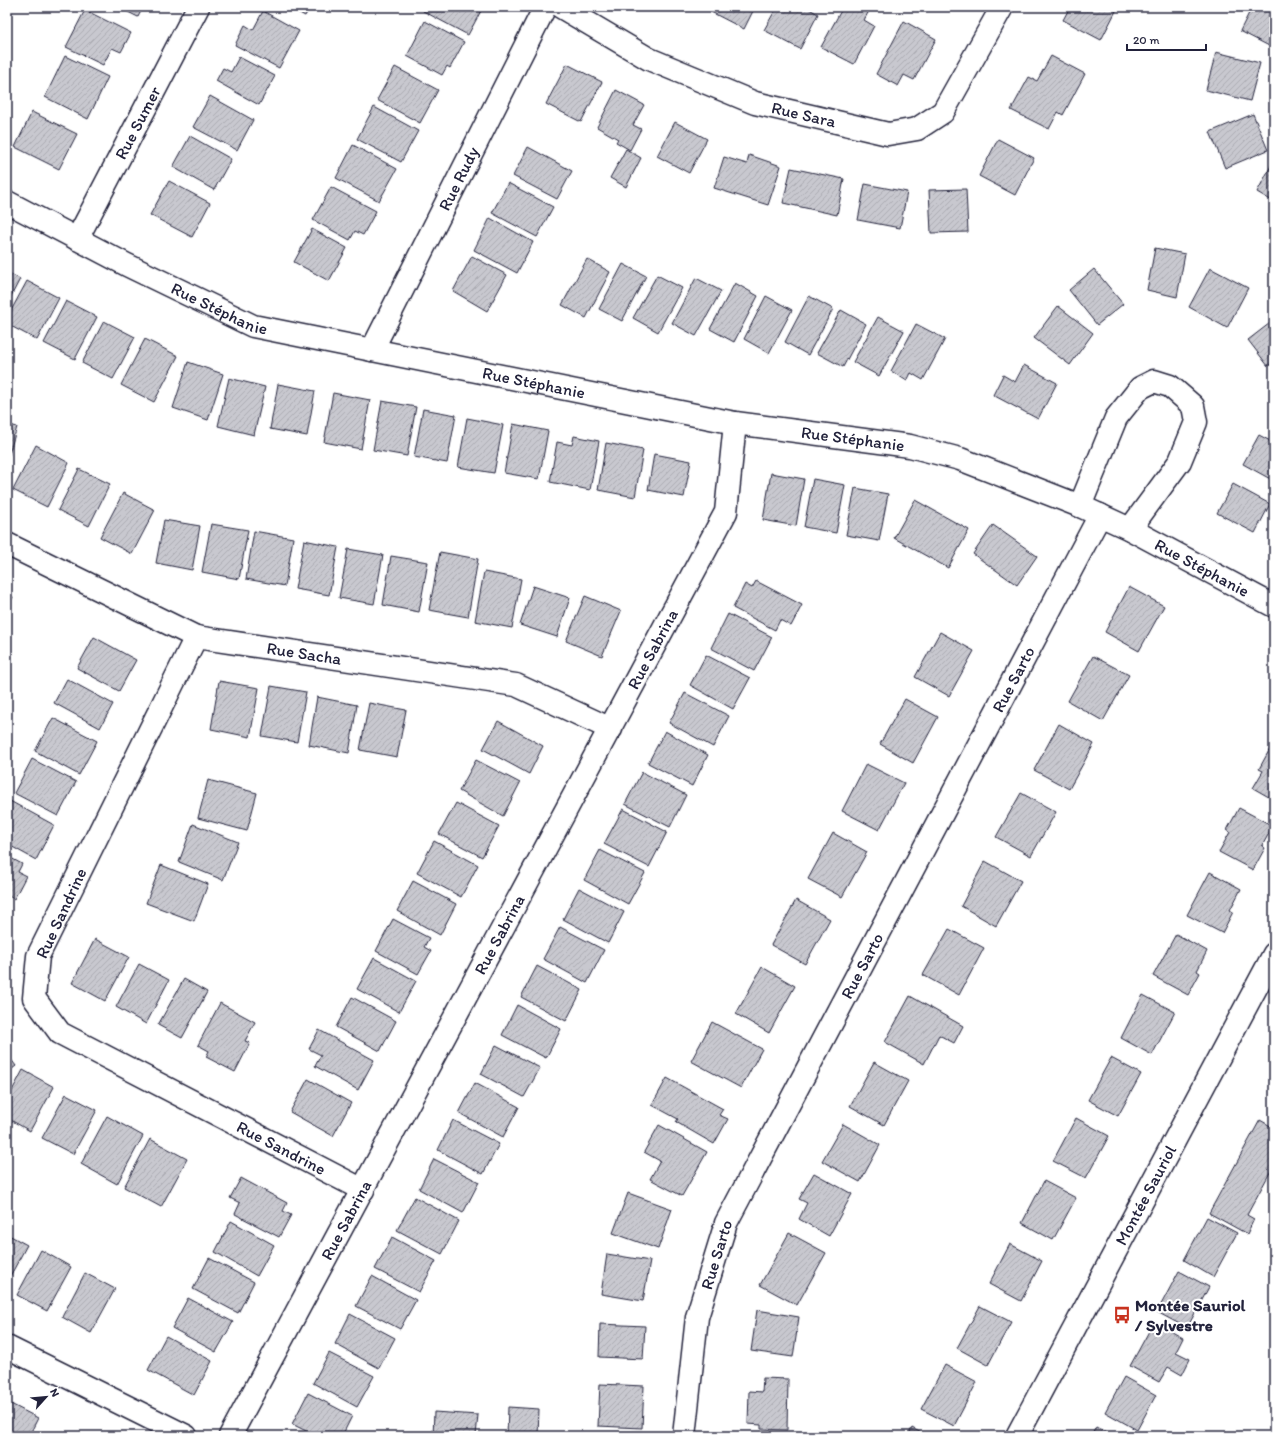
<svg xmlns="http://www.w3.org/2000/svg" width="1281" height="1443" viewBox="0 0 1281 1443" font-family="Itim,sans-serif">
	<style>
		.building { fill: url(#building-hatch); stroke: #22223b }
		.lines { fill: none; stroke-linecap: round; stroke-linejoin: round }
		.minor-casing { stroke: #22223b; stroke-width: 25 }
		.minor { stroke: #fff; stroke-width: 22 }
		.labels { text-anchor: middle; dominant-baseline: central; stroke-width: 4; stroke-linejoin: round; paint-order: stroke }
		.street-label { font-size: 17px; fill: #22223b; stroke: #fff }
		.poi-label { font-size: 17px; font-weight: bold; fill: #22223b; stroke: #fff; text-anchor: start }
	</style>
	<defs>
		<pattern id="building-hatch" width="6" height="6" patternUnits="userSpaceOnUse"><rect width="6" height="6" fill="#c8c8cf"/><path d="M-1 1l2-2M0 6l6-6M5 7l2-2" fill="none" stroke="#acacb3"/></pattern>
	</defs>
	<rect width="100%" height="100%" fill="#fff"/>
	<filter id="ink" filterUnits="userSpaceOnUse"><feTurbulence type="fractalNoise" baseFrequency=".025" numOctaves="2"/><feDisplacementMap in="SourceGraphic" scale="8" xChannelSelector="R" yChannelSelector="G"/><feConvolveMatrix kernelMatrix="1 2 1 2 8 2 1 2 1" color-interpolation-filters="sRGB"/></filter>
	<g filter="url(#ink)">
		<path class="building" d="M118,7H143L138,17Z
			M288,7H310L305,16Z
			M425,7H483L468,35L423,11Z
			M713,7H755L744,29L711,12Z
			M777,7H806L818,14L800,49L764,30Z
			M843,7H861L869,11L864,20L874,26L854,64L821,47Z
			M1070,7H1118L1101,40L1063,20Z
			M1252,7H1262L1274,13L1273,48L1240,31Z
			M85,10L131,33L121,52L112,48L103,65L66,47Z
			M263,11L299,31L279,68L235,45L245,25L253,30Z
			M425,21L464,42L450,68L447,66L442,75L407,56Z
			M904,21L936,39L914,80L904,75L898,86L876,74Z
			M1216,52L1260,63L1250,101L1206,90Z
			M65,56L108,77L88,119L45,97Z
			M1051,56L1085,74L1063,115L1058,112L1049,129L1011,110L1029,77L1037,81Z
			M239,57L275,76L259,105L216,81L223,68L231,72Z
			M567,64L602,82L581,122L546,104Z
			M395,67L438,90L420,123L377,100Z
			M616,90L644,105L633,125L641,129L630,150L616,142L618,139L597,127Z
			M210,96L253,120L237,150L193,127Z
			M374,107L418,131L401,162L357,139Z
			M32,112L77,134L59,169L15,147Z
			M1253,114L1268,150L1225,168L1210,132Z
			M675,122L707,139L689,173L657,156Z
			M190,136L231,159L214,190L173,167Z
			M998,139L1034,158L1015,195L979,176Z
			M353,145L397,169L379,201L336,178Z
			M528,147L572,171L557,199L513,176Z
			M626,149L641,158L626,187L610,178Z
			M749,155L781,166L768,205L714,188L724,157L747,164Z
			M1274,160V202L1257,192Z
			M791,168L844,179L837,215L783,203Z
			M169,181L210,203L192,237L150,215Z
			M508,183L553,207L537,237L492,213Z
			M865,184L907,192L900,228L858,220Z
			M331,187L376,211L363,235L355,231L350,240L313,220Z
			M966,189L968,232L931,233L929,190Z
			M490,218L533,242L517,273L474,250Z
			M312,229L347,248L329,281L294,262Z
			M1155,248L1185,254L1177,297L1147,290Z
			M472,256L507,275L487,311L453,291Z
			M587,259L610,272L586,318L562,305Z
			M623,264L646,276L622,321L599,309Z
			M1210,268L1248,288L1227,328L1189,307Z
			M1094,269L1123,304L1097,325L1069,290Z
			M7,272L20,279L7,304Z
			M657,275L682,288L658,332L633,318Z
			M696,278L721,291L696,336L672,323Z
			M27,281L59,298L37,340L7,324V318Z
			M735,283L758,296L734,342L710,329Z
			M766,296L792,310L769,353L744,339Z
			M809,296L833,309L808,355L785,342Z
			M66,301L97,317L75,359L44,343Z
			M1058,306L1093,333L1070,365L1034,338Z
			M841,310L866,324L843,367L817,353Z
			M878,317L904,331L879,376L853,362Z
			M1274,320V361L1268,366L1248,340Z
			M104,321L135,337L113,379L82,363Z
			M916,324L945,339L923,380L911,373L907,381L891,371Z
			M145,339L178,356L154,402L121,385Z
			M188,362L223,374L208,420L173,408Z
			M1024,365L1057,383L1038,419L993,395L1003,375L1015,382Z
			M229,378L265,387L254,435L218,426Z
			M278,384L315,391L307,436L270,429Z
			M333,393L370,400L361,449L324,442Z
			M382,401L416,407L407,456L373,450Z
			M423,409L456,415L447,463L414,457Z
			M467,418L503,425L494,473L458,467Z
			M7,424L17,427L7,461Z
			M513,424L548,431L539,479L504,473Z
			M1259,435L1274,443V481L1243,464Z
			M574,436L599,441L590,490L550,482L557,442L572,445Z
			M606,443L643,450L635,497L598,490Z
			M36,445L69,463L47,507L13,490Z
			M654,454L691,461L684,497L648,490Z
			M79,469L110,484L89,526L58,510Z
			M771,473L804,479L796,526L763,520Z
			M813,479L845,485L836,533L804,527Z
			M1233,484L1270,504L1255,533L1217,513Z
			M855,488L888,494L879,541L846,535Z
			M123,493L155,510L132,554L100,537Z
			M915,500L969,530L948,568L894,538Z
			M164,520L200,526L192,570L156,563Z
			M211,524L248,530L239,579L202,572Z
			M993,525L1037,556L1017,585L973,554Z
			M254,531L293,538L285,586L246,579Z
			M304,540L338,547L329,595L295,589Z
			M348,549L383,555L374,604L339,598Z
			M440,552L478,559L468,617L429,610Z
			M391,556L428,562L419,612L383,605Z
			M484,572L521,579L512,628L475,621Z
			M756,581L802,605L791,626L780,620L775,630L733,608L745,584L752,588Z
			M533,586L570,598L557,637L520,625Z
			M1129,587L1164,606L1139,651L1105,632Z
			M7,594L13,597L7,608Z
			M585,596L621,611L602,656L566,641Z
			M728,614L772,637L754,671L711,648Z
			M940,632L974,651L949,696L915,677Z
			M94,637L136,660L119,691L77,668Z
			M706,655L750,678L733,709L690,685Z
			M1093,656L1129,675L1103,721L1068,701Z
			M67,679L113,704L100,728L54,703Z
			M219,681L259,688L250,737L211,729Z
			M271,686L306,692L297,742L262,736Z
			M685,693L729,716L713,747L669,723Z
			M317,697L357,705L349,753L309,745Z
			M905,699L938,717L913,763L880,744Z
			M369,703L406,710L397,757L360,750Z
			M53,718L97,741L79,775L35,751Z
			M498,721L543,746L529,774L483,749Z
			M1059,724L1094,744L1069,789L1034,770Z
			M665,731L708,755L692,786L648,763Z
			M1271,747L1274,748V800L1253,788L1263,771L1259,769Z
			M32,759L76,782L58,816L14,793Z
			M476,760L520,783L503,816L459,791Z
			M866,764L904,783L879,830L842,811Z
			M642,772L686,795L670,827L625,804Z
			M208,780L257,793L247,831L198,818Z
			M1021,793L1056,812L1031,856L996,837Z
			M10,801L54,825L36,860L7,844V806Z
			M456,803L499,826L482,857L439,834Z
			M1239,808L1273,826L1262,846L1265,848L1253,870L1219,852L1230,832L1227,830Z
			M623,809L667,832L649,867L604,844Z
			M193,824L238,842L223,880L179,862Z
			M833,833L867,852L842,897L808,879Z
			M434,841L478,865L461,897L417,873Z
			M600,850L645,873L628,904L584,880Z
			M7,856L22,864L18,872L26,876L14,899L7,895Z
			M985,861L1021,881L996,926L961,906Z
			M161,865L208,884L194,921L146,903Z
			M1210,872L1241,889L1230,910L1233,912L1222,933L1187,915Z
			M413,881L456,904L440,935L397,911Z
			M579,888L624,912L608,943L563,919Z
			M796,900L830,919L805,964L771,945Z
			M393,919L429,938L424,947L431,951L418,974L376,951Z
			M560,927L604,950L587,983L543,959Z
			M949,929L984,948L959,995L923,975Z
			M1176,934L1207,951L1197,971L1200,973L1188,995L1153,976Z
			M95,939L129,957L105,1001L72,983Z
			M374,958L416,981L399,1012L357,989Z
			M139,964L169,980L146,1024L116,1007Z
			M537,966L582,990L566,1021L521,997Z
			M762,967L795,986L769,1033L736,1014Z
			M184,979L207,992L182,1038L158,1025Z
			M1143,995L1175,1012L1152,1055L1121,1038Z
			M910,996L963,1026L954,1043L939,1035L924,1064L885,1042Z
			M352,997L396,1021L380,1051L336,1027Z
			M220,1003L255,1022L245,1041L250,1043L235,1072L206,1057L209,1051L198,1045Z
			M517,1005L561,1029L546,1058L502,1035Z
			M712,1022L762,1049L741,1088L691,1061Z
			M319,1030L374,1060L358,1090L315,1066L321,1055L309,1049Z
			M496,1045L540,1068L524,1097L481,1074Z
			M7,1054L16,1066L7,1073Z
			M1111,1058L1141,1074L1118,1116L1088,1100Z
			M874,1062L908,1081L884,1125L850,1106Z
			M23,1070L54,1087L30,1131L7,1118V1100Z
			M667,1078L723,1109L719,1115L728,1119L714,1144L676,1122L678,1119L652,1105Z
			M308,1079L351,1103L333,1136L290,1112Z
			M475,1083L519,1107L503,1137L459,1113Z
			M66,1094L97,1110L73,1154L42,1138Z
			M107,1116L143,1136L117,1184L81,1164Z
			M1076,1118L1109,1136L1086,1178L1053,1161Z
			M453,1120L499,1144L483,1174L438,1150Z
			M1260,1120L1274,1128V1165L1247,1215L1254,1219L1247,1234L1209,1213Z
			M843,1124L880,1145L860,1182L822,1161Z
			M659,1125L707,1152L682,1196L650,1179L660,1161L644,1152Z
			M150,1139L187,1159L161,1207L124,1187Z
			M434,1159L479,1182L463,1213L419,1189Z
			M814,1173L852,1194L829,1236L799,1219L807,1203L799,1199Z
			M241,1178L287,1203L283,1211L291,1215L279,1237L235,1214L240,1203L230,1198Z
			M1044,1181L1076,1198L1053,1240L1022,1223Z
			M628,1193L672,1209L658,1249L613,1233Z
			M415,1197L459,1221L442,1254L397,1230Z
			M1207,1217L1237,1233L1213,1277L1184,1260Z
			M231,1221L274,1245L257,1276L215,1252Z
			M789,1233L826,1253L797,1305L760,1285Z
			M7,1234L27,1245L7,1282Z
			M392,1237L436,1261L419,1292L375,1269Z
			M1010,1244L1042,1261L1021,1301L989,1284Z
			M41,1250L71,1267L47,1311L17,1295Z
			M607,1254L650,1261L643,1301L601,1294Z
			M209,1258L254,1282L238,1313L193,1289Z
			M1179,1271L1209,1287L1187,1328L1157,1312Z
			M85,1273L115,1289L91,1333L62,1317Z
			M372,1276L416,1300L400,1329L356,1306Z
			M188,1298L233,1322L216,1352L172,1328Z
			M980,1306L1011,1322L988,1365L957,1348Z
			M757,1310L799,1317L793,1357L751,1351Z
			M350,1314L395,1338L379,1368L335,1344Z
			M1154,1322L1183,1338L1176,1352L1190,1359L1182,1375L1168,1367L1159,1382L1130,1366Z
			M600,1324L645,1326L643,1359L599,1357Z
			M166,1336L212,1361L194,1395L148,1370Z
			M329,1353L374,1376L357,1407L313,1383Z
			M945,1365L977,1382L954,1426L921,1409Z
			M1124,1377L1156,1395L1137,1430L1105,1412Z
			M763,1378L788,1379L787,1430L761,1429V1425L748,1424L749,1391L762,1392Z
			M600,1384L644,1386L642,1428L598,1426Z
			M308,1393L352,1416L342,1436H316L292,1424Z
			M7,1402L38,1418L29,1436H7Z
			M508,1407L539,1409L538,1436H507Z
			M434,1412L478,1415L476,1436H433Z
			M1274,1423V1436H1267Z
			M1096,1427L1113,1436H1091Z
			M912,1428L927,1436H908Z"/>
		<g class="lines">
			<g class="minor-casing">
				<g id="minor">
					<path id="s1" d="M561,7L649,59L755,103L888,134L917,129L943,112L1002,7"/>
					<path id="s2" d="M7,202L127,265L253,326L735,423L910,446L960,459L1080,506L1130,529L1274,606"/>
					<path id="s3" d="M77,239L198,7"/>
					<path id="s4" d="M372,350L545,7"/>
					<path d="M1080,506L1116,418L1140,388L1154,381L1170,386L1193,406L1196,422L1180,461L1130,529"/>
					<path id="s5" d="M7,544L196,637L516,685L611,729"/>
					<path id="s6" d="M196,637L38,956L34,998L60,1033L363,1190"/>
					<path d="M7,1347L186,1436"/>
					<path id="s7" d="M230,1436L726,512L735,423"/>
					<path id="s8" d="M684,1436L697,1317L726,1223L1100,515"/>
					<path id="s9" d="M1017,1436L1274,954"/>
				</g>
			</g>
			<use href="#minor" class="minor"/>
		</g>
	</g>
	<defs>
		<g id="bus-bare" transform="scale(1.38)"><path d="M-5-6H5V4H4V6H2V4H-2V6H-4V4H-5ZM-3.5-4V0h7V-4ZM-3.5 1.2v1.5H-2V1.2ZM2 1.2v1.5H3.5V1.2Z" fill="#c8321e" stroke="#fff" stroke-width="2.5" paint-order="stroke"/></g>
	</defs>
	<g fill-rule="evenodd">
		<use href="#bus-bare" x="1122" y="1315"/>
	</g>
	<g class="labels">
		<g class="street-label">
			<text stroke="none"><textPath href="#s1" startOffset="267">Rue Sara</textPath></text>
			<text stroke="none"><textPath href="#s3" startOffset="131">Rue Sumer</textPath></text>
			<text stroke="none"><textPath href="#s4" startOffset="192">Rue Rudy</textPath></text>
			<text stroke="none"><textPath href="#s2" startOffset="238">Rue Stéphanie</textPath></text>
			<text stroke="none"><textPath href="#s2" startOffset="562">Rue Stéphanie</textPath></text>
			<text stroke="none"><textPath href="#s2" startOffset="886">Rue Stéphanie</textPath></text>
			<text stroke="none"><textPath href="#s2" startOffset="1261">Rue Stéphanie</textPath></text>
			<text stroke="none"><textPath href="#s7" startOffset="893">Rue Sabrina</textPath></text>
			<text stroke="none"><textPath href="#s5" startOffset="320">Rue Sacha</textPath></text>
			<text stroke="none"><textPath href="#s8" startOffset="833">Rue Sarto</textPath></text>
			<text transform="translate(61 913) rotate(-65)">Rue Sandrine</text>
			<text stroke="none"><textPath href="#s7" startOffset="569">Rue Sabrina</textPath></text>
			<text stroke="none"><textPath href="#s8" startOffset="509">Rue Sarto</textPath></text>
			<text stroke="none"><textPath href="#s6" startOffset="691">Rue Sandrine</textPath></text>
			<text stroke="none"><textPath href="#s9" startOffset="273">Montée Sauriol</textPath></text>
			<text stroke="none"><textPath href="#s7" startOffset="245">Rue Sabrina</textPath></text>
			<text stroke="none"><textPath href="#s8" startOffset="185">Rue Sarto</textPath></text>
		</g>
		<g class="poi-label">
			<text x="1135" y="1305">Montée Sauriol<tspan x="1135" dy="20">/ Sylvestre</tspan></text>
		</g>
	</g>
	<rect width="1281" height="1443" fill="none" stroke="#fff" stroke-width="24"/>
	<rect x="12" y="12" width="1257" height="1419" fill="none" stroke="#22223b" stroke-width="1.5" filter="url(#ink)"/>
	<g transform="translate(46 1397) rotate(63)" stroke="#ffffff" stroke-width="3" paint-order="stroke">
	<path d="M0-3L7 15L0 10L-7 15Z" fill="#22223b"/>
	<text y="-6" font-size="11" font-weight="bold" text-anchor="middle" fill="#22223b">N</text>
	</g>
	<path d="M1127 44v6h79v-6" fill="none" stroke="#22223b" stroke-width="2"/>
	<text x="1133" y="44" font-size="12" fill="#22223b" stroke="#ffffff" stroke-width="3" paint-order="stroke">20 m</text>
</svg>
